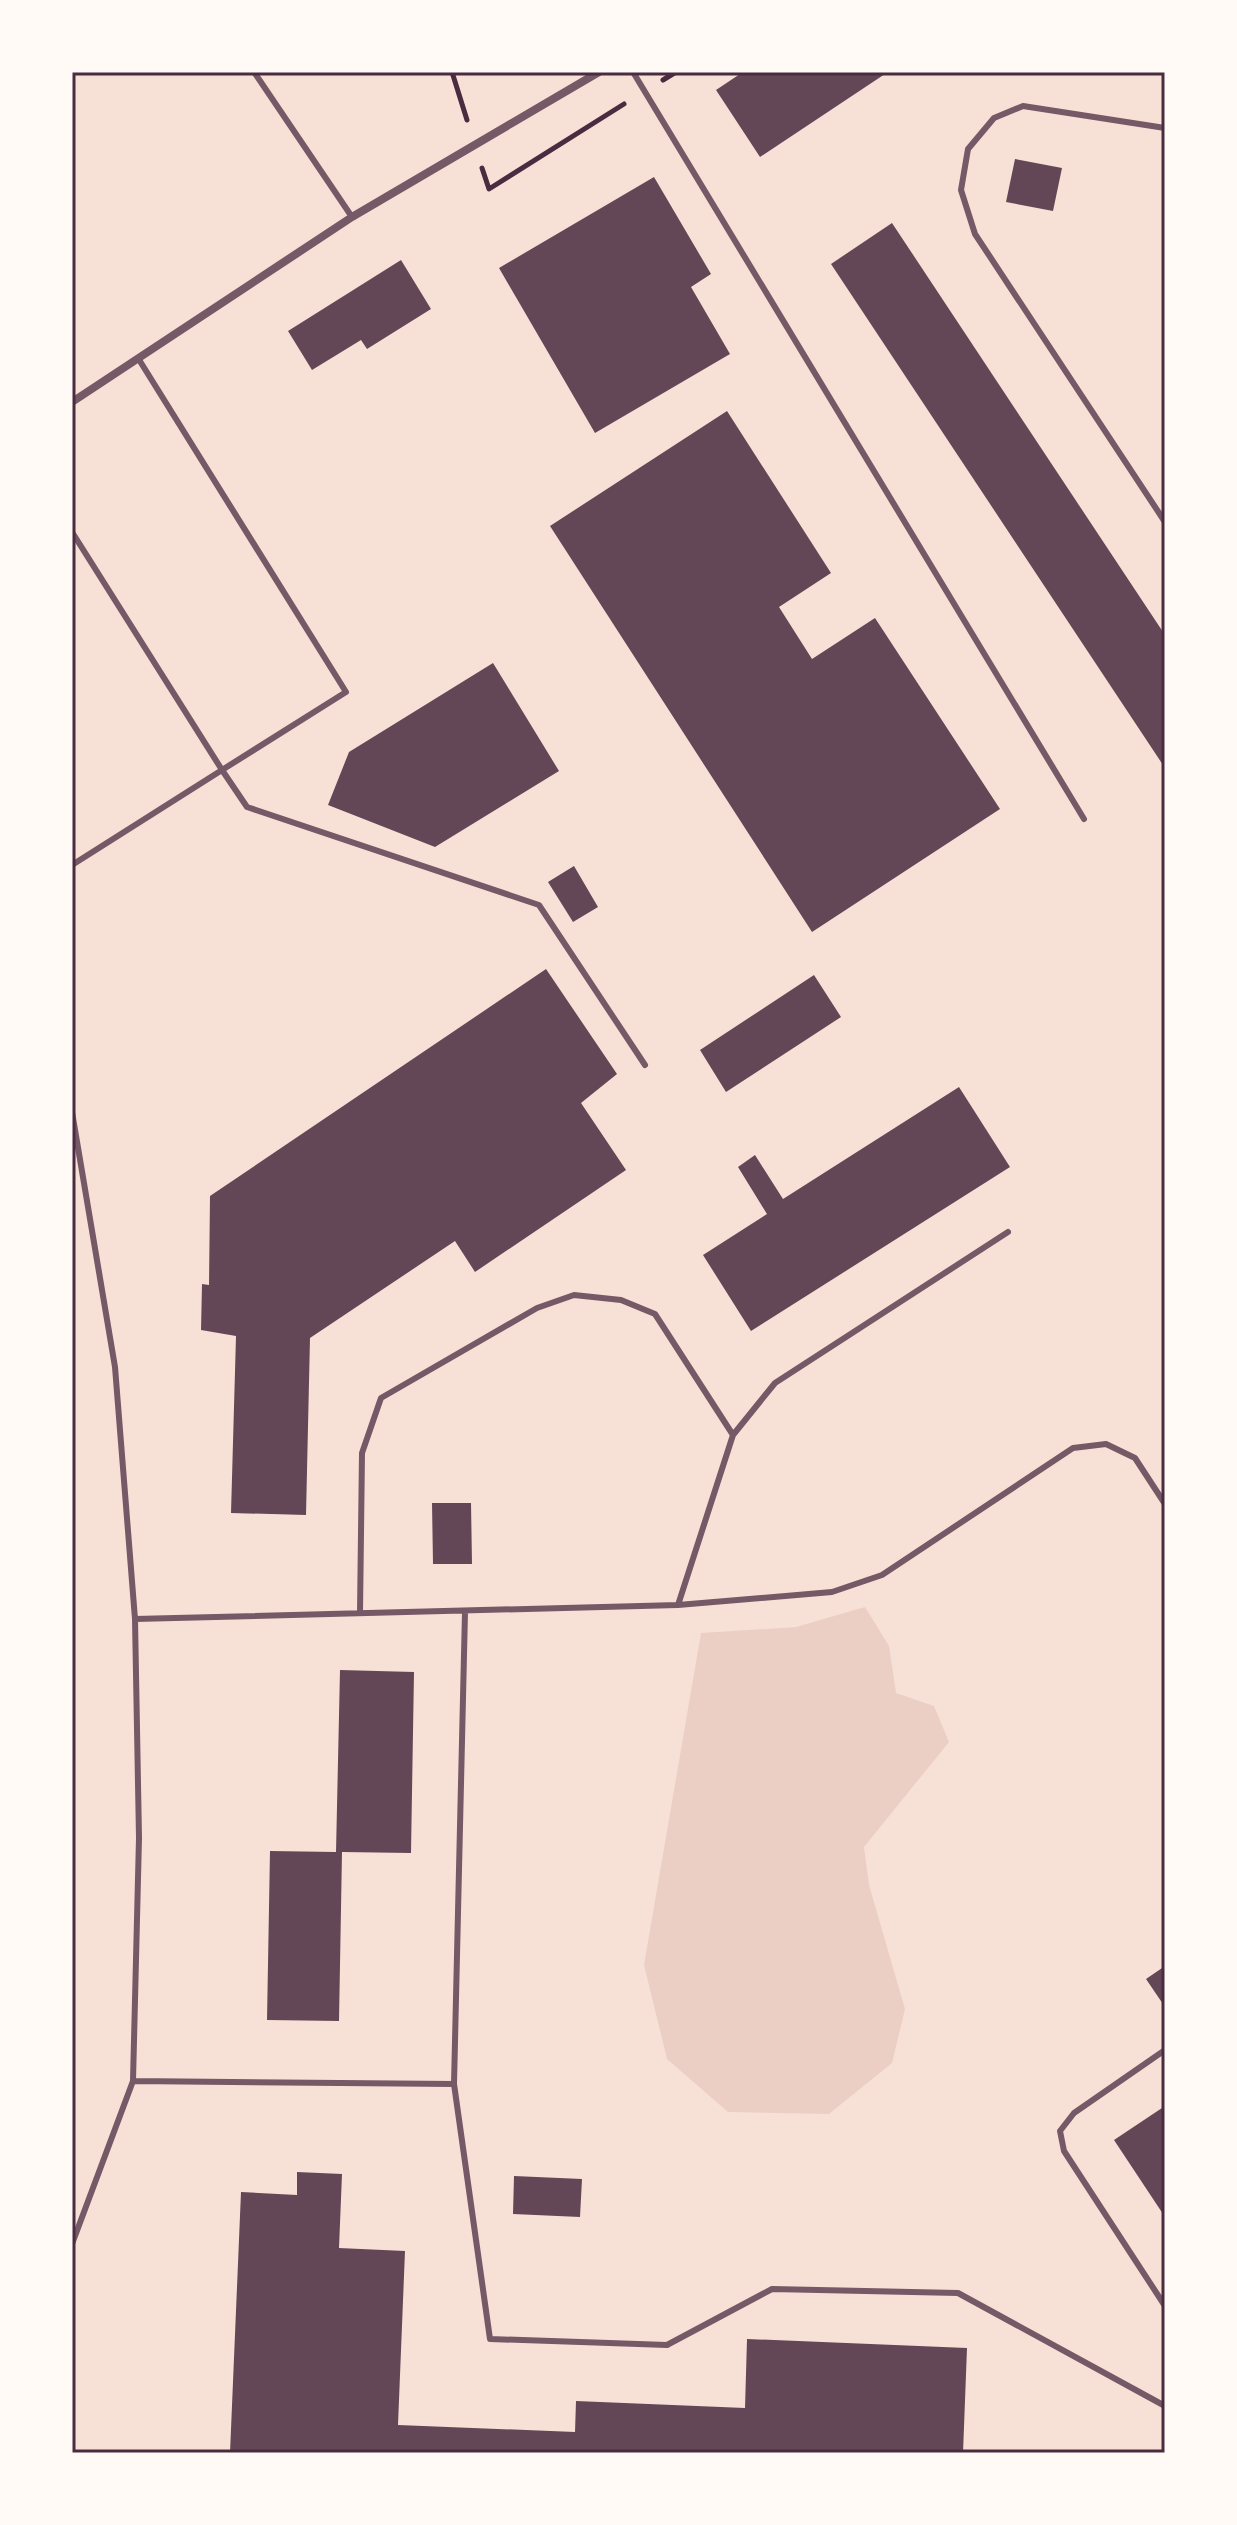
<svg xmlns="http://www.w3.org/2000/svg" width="1237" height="2525" viewBox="0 0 1237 2525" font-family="'Libre Baskerville',serif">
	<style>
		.green { fill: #ebcfc5 }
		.building { fill: #644757 }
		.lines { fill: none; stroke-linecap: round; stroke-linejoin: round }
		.path { stroke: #4a2c40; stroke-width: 5 }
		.service { stroke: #755966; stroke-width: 6 }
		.minor { stroke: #755966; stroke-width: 8 }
		.neatline { fill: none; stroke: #4a2c40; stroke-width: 3 }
	</style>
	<rect width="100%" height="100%" fill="#f7e1d7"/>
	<path class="green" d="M865,1607L889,1646L896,1693L934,1706L949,1742L864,1847L869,1885L905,2009L892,2063L829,2114L728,2112L667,2059L644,1965L701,1633L796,1627Z"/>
	<path class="building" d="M743,72H888L760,157L716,90Z
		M1015,159L1062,168L1053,211L1006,202Z
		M654,177L711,274L691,287L730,354L595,433L499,268Z
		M892,223L1165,635V768L831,264Z
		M401,260L431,309L367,349L361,340L312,370L288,331Z
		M727,411L831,573L779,607L812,659L875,618L1000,809L812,932L550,526Z
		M493,663L559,771L435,847L328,805L349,752Z
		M574,866L598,907L573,922L548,882Z
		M546,969L617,1074L581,1103L626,1170L475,1272L455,1241L310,1338L306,1515L231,1513L236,1336L201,1330L202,1284L209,1285L210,1196Z
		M814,975L841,1017L726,1092L700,1050Z
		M959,1087L1010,1167L751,1331L703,1255L767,1214L738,1167L755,1155L783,1199Z
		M432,1503H471L472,1564H433Z
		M340,1670L414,1672L411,1853L342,1852L339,2021L267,2020L270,1851L336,1852Z
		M1165,1966V2007L1146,1979Z
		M1165,2106V2217L1114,2140Z
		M297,2172L342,2174L339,2248L405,2251L398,2425L575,2432L576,2401L745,2408L747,2339L967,2348L963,2453H230L241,2192L297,2195Z
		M514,2176L582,2179L580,2217L513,2214Z"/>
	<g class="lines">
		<path class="path" d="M452,72L467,120
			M663,80L676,72
			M482,168L489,189L624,104"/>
		<path class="service" d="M254,72L352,217
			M633,72L1084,819
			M1165,128L1023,106L994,118L968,149L961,190L975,234L1165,522
			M72,532L222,770L346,692L138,358
			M72,865L222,770L247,807L539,905L645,1065
			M72,1112L115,1367L135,1619L139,1838L133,2081L72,2244
			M733,1435L775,1383L1008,1232
			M360,1613L362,1453L381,1398L537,1308L574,1295L621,1300L655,1314L733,1435L678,1605
			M135,1619L678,1605L832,1592L882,1575L1073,1448L1106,1444L1135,1458L1165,1504
			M1165,2050L1074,2113L1060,2131L1064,2151L1165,2306
			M133,2081L454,2084L490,2339L667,2345L772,2289L958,2293L1165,2406
			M454,2084L465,1612"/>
		<path class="minor" d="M72,402L352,217L599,72"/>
	</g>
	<rect width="1237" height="2525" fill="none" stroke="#fffaf5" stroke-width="148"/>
	<rect x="74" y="74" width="1089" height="2377" class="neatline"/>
</svg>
